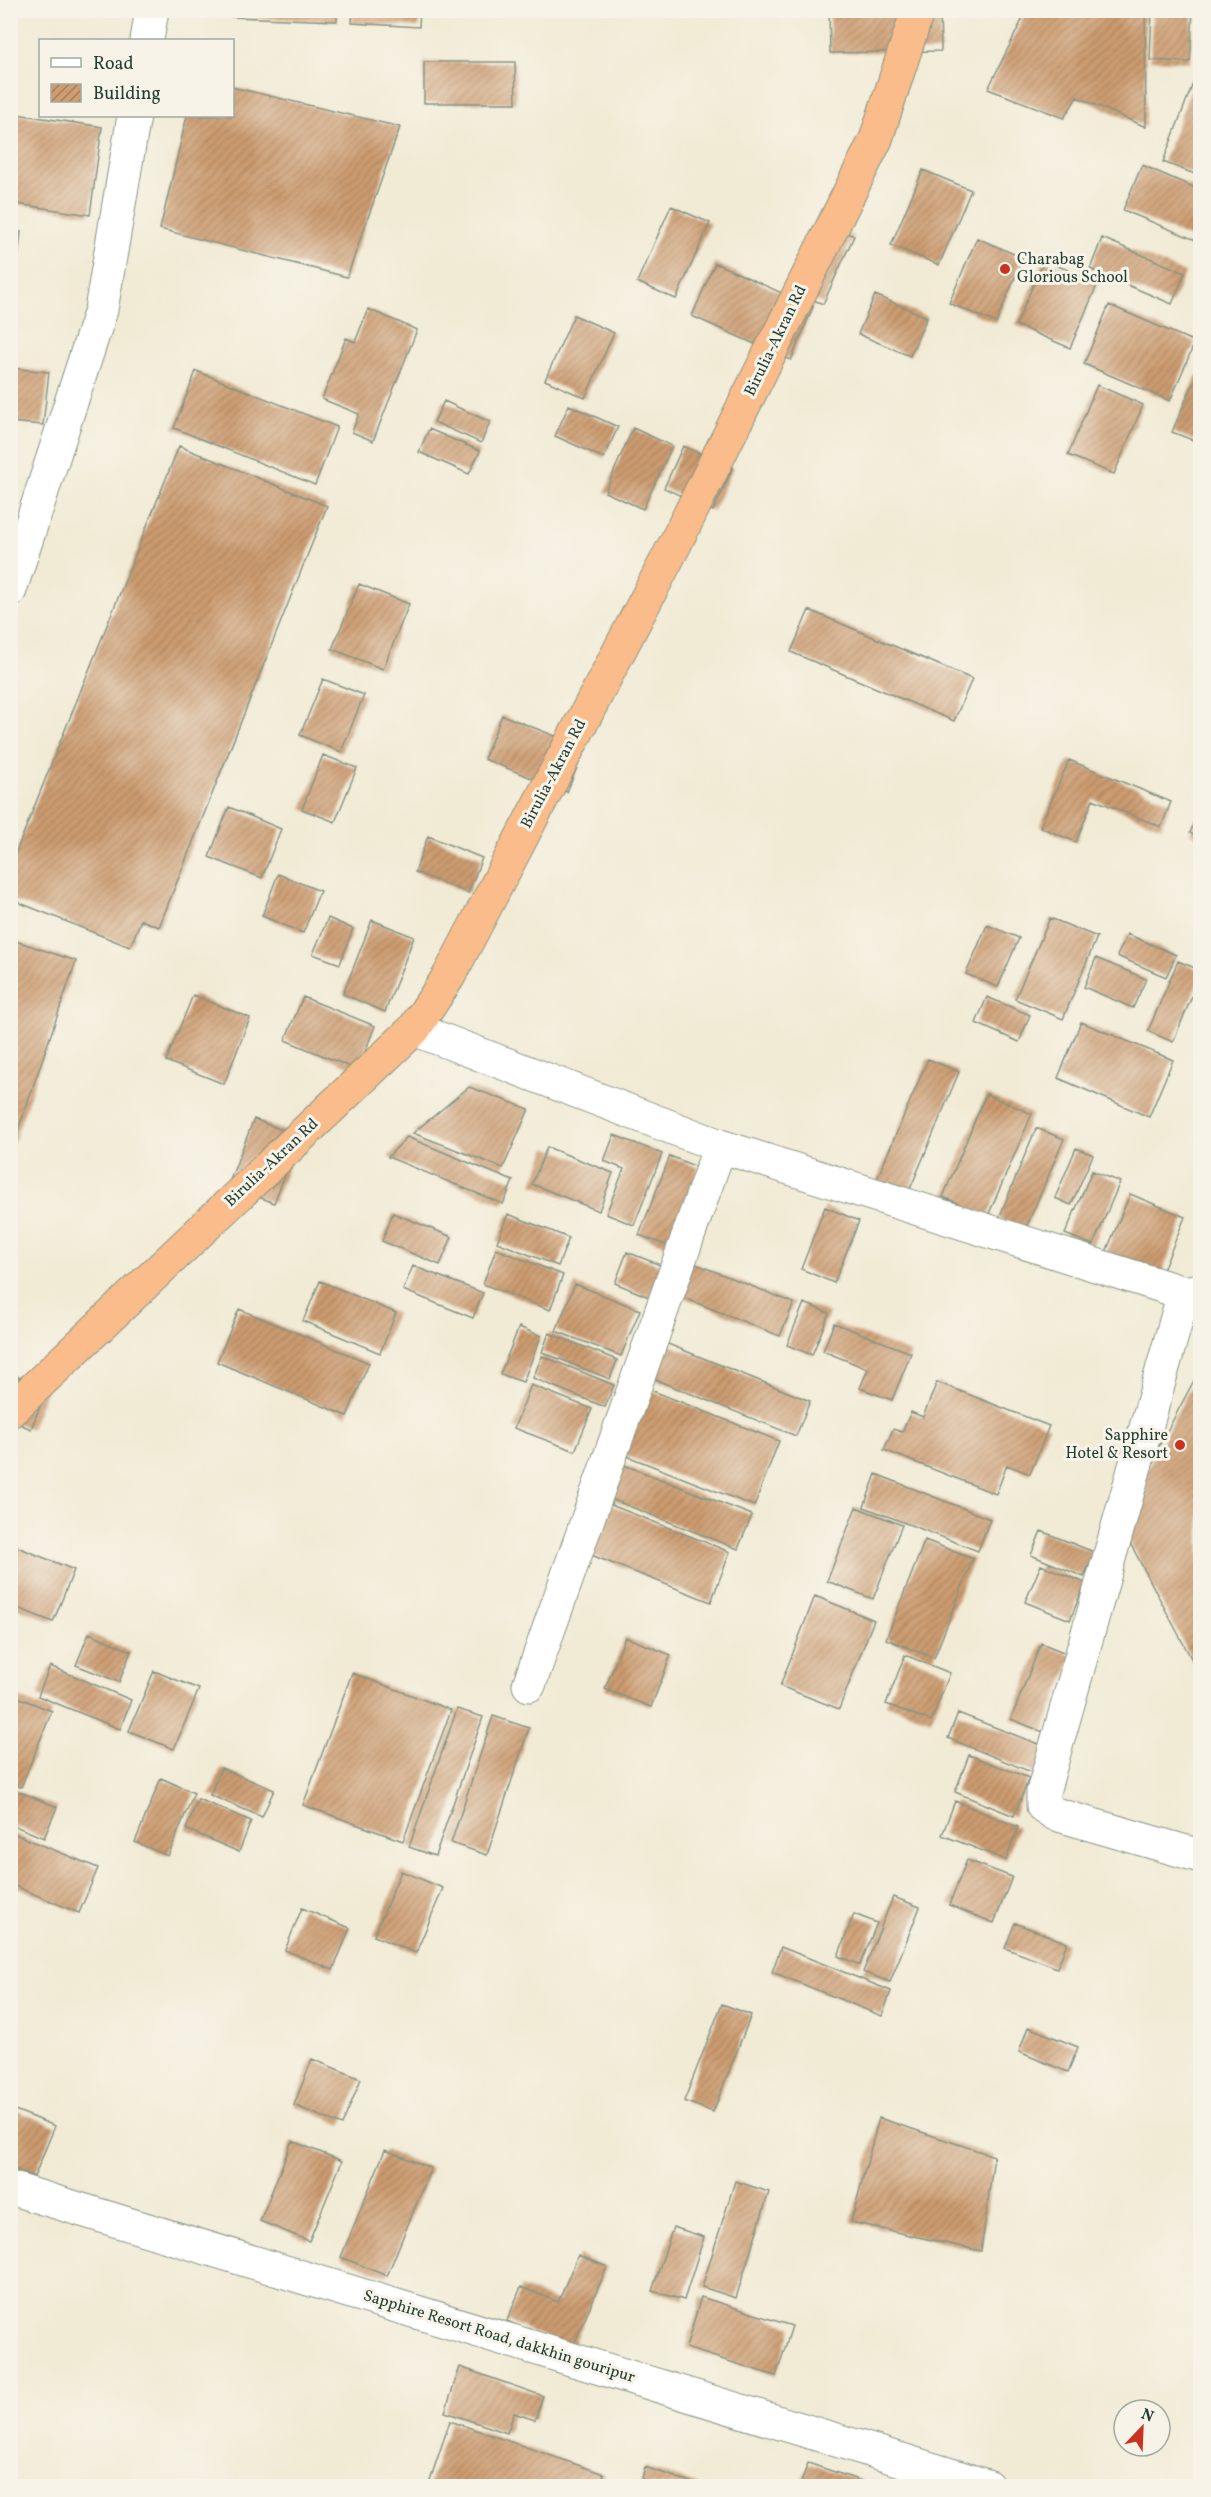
<svg xmlns="http://www.w3.org/2000/svg" width="1211" height="2497" viewBox="0 0 1211 2497" font-family="Vollkorn,serif">
	<style>
		.building { fill: url(#building-hatch) }
		.lines { fill: none; stroke-linecap: round; stroke-linejoin: round }
		.minor-casing { stroke: #889484; stroke-width: 35 }
		.trunk-casing { stroke: #889484; stroke-width: 35 }
		.minor { stroke: #fff; stroke-width: 33 }
		.trunk { stroke: #f9bc8a; stroke-width: 33 }
		.poi-dot { fill: #c8321e; stroke: #f7f3e8; stroke-width: 2 }
		.labels { text-anchor: middle; dominant-baseline: central; stroke-width: 6; stroke-linejoin: round; paint-order: stroke }
		.poi-label { font-size: 16px; fill: #1f3d34; stroke: #f7f3e8; text-anchor: start }
		.street-label { font-size: 16px; fill: #1f3d34; stroke: #f7f3e8 }
	</style>
	<defs>
		<pattern id="building-hatch" width="6" height="6" patternUnits="userSpaceOnUse" patternTransform="scale(1.5)"><rect width="6" height="6" fill="#cd9c70"/><path d="M-1 1l2-2M0 6l6-6M5 7l2-2" fill="none" stroke="#a6805d"/></pattern>
	</defs>
	<rect width="100%" height="100%" fill="#f7f3e8"/>
	<filter id="ink" filterUnits="userSpaceOnUse"><feTurbulence type="fractalNoise" baseFrequency=".0167" numOctaves="2"/><feDisplacementMap in="SourceGraphic" scale="12" xChannelSelector="R" yChannelSelector="G"/><feConvolveMatrix kernelMatrix="1 2 1 2 8 2 1 2 1" color-interpolation-filters="sRGB"/></filter>
	<filter id="wash" filterUnits="userSpaceOnUse"><feTurbulence type="fractalNoise" baseFrequency=".008" numOctaves="4" result="noise"/><feDisplacementMap in="SourceGraphic" scale="24" xChannelSelector="R" yChannelSelector="G"/><feGaussianBlur stdDeviation="1.35" result="paint"/><feColorMatrix in="noise" values="0 0 0 0 0 0 0 0 0 0 0 0 0 0 0 0 0 1.4 0 .05"/><feComposite in="paint" operator="in"/></filter>
	<g filter="url(#wash)">
		<rect width="100%" height="100%" fill="#f1ebd5"/>
		<g id="blocks">
			<path class="building" d="M232,10H337V21L232,17Z
				M353,10H420L419,27L352,23Z
				M829,10H940L941,51L830,53Z
				M1027,10H1145L1146,127L1077,97L1064,118L988,89Z
				M1152,10H1193L1190,62L1150,60Z
				M424,62H515L516,103H424Z
				M1200,65V176L1163,162Z
				M232,87L400,127L347,277L160,229L187,116H232Z
				M10,113L102,127L90,215L10,203Z
				M1142,165L1200,190V242L1123,210Z
				M923,170L971,190L939,265L891,245Z
				M671,206L710,223L676,299L637,282Z
				M832,226L854,236L823,304L802,295Z
				M10,231L21,232L12,314H10Z
				M977,238L1023,258L996,323L949,303Z
				M1102,238L1185,273L1172,304L1090,269Z
				M1044,260L1098,283L1070,348L1016,325Z
				M715,263L813,307L791,360L692,316Z
				M875,295L927,317L910,356L858,334Z
				M1109,305L1195,342L1170,401L1084,364Z
				M368,309L417,330L373,441L352,432L359,414L322,399L346,338L355,342Z
				M574,315L614,333L585,398L545,380Z
				M10,368L49,372L43,425L10,422Z
				M196,371L337,427L315,485L174,428Z
				M1197,375L1200,376V443L1172,432Z
				M1097,385L1143,405L1114,474L1068,455Z
				M444,401L490,422L481,443L434,422Z
				M569,405L618,427L604,458L555,436Z
				M633,428L672,446L643,509L605,492Z
				M429,429L480,451L469,474L419,452Z
				M179,446L327,506L159,927L141,920L130,947L10,899V867Z
				M683,446L733,468L713,511L664,488Z
				M359,584L409,604L383,669L332,649Z
				M809,610L972,679L954,721L791,652Z
				M323,679L364,695L341,752L300,735Z
				M502,715L585,748L567,792L484,759Z
				M323,755L357,768L335,822L302,809Z
				M1069,760L1171,802L1161,827L1093,799L1076,842L1040,827Z
				M229,807L281,829L262,878L209,857Z
				M1200,808V838L1190,833Z
				M428,836L482,858L468,893L415,872Z
				M278,874L320,891L303,933L262,916Z
				M328,918L353,929L340,964L313,954Z
				M1050,918L1097,937L1063,1019L1015,999Z
				M372,920L414,937L385,1012L343,994Z
				M987,925L1019,938L998,987L966,974Z
				M1127,934L1176,955L1166,977L1117,956Z
				M10,939L76,961L11,1151H10Z
				M1096,958L1146,979L1133,1008L1084,987Z
				M1178,961L1200,970V977L1173,1042L1148,1031Z
				M193,995L250,1018L224,1084L166,1061Z
				M303,997L375,1026L358,1070L285,1040Z
				M987,997L1030,1015L1019,1042L976,1023Z
				M1081,1022L1173,1060L1149,1117L1058,1078Z
				M928,1059L959,1072L908,1194L876,1181Z
				M469,1087L529,1109L503,1168L413,1133Z
				M986,1094L1032,1114L988,1216L943,1197Z
				M254,1119L300,1137L274,1203L228,1185Z
				M1036,1128L1064,1139L1025,1230L999,1218Z
				M614,1135L662,1154L634,1225L606,1214L624,1169L604,1161Z
				M407,1137L513,1181L503,1204L388,1157Z
				M547,1147L613,1173L599,1211L532,1184Z
				M1076,1148L1093,1155L1071,1205L1055,1198Z
				M670,1156L699,1168L668,1246L639,1235Z
				M1092,1171L1120,1182L1093,1245L1065,1234Z
				M1130,1194L1185,1217L1161,1275L1106,1252Z
				M825,1207L859,1221L834,1283L801,1269Z
				M393,1213L452,1237L440,1265L382,1241Z
				M508,1214L569,1238L558,1266L497,1242Z
				M496,1249L563,1275L550,1310L483,1284Z
				M627,1252L663,1266L651,1298L615,1283Z
				M686,1260L794,1303L780,1336L672,1293Z
				M413,1266L483,1293L473,1318L403,1290Z
				M320,1281L396,1313L380,1353L303,1321Z
				M575,1284L640,1310L621,1356L556,1331Z
				M804,1303L829,1313L812,1355L787,1345Z
				M239,1309L369,1363L347,1416L217,1362Z
				M834,1323L911,1353L892,1400L860,1388L868,1369L823,1351Z
				M519,1327L541,1336L523,1382L500,1374Z
				M549,1333L617,1360L610,1379L542,1352Z
				M658,1340L810,1401L796,1436L644,1375Z
				M542,1356L614,1385L605,1407L533,1378Z
				M1200,1369V1675L1119,1522Z
				M10,1374L47,1389L31,1429L10,1420Z
				M937,1382L1049,1426L1030,1474L1007,1465L996,1494L884,1450L893,1429L902,1432L911,1412L923,1417Z
				M531,1385L592,1409L575,1451L514,1428Z
				M648,1389L779,1441L754,1506L622,1454Z
				M619,1463L752,1515L738,1549L606,1497Z
				M876,1474L990,1519L978,1551L864,1507Z
				M606,1503L730,1552L711,1602L586,1553Z
				M856,1507L902,1525L873,1599L827,1581Z
				M1041,1531L1094,1552L1084,1577L1031,1555Z
				M925,1540L973,1559L934,1658L886,1639Z
				M10,1544L74,1570L53,1622L10,1605Z
				M1041,1565L1085,1583L1070,1620L1025,1602Z
				M815,1596L874,1620L839,1709L780,1686Z
				M10,1621L17,1623L11,1639H10Z
				M89,1633L131,1651L119,1682L76,1665Z
				M625,1637L671,1655L651,1707L605,1689Z
				M1041,1643L1073,1656L1043,1732L1011,1719Z
				M905,1655L950,1673L931,1721L886,1704Z
				M50,1666L131,1700L120,1729L38,1696Z
				M154,1671L199,1689L174,1749L129,1731Z
				M352,1673L451,1710L403,1841L303,1805Z
				M10,1694L52,1711L21,1787L10,1783Z
				M457,1709L483,1717L435,1856L409,1847Z
				M958,1713L1046,1747L1036,1774L948,1738Z
				M493,1716L529,1728L487,1855L451,1843Z
				M969,1755L1029,1778L1014,1816L955,1792Z
				M221,1768L274,1790L262,1817L210,1795Z
				M161,1778L194,1793L168,1856L135,1842Z
				M10,1788L57,1807L44,1838L10,1824Z
				M198,1799L251,1821L239,1852L186,1829Z
				M955,1801L1018,1827L1006,1860L942,1835Z
				M10,1832L98,1868L79,1913L10,1884Z
				M967,1860L1012,1877L994,1923L949,1905Z
				M401,1871L443,1888L416,1953L374,1936Z
				M893,1897L920,1907L890,1982L863,1972Z
				M302,1908L350,1928L333,1970L285,1950Z
				M854,1914L877,1923L860,1965L838,1956Z
				M1015,1923L1067,1943L1057,1968L1005,1948Z
				M781,1947L891,1991L882,2016L772,1972Z
				M722,2004L751,2015L713,2112L684,2101Z
				M1028,2027L1078,2047L1068,2072L1019,2052Z
				M312,2059L361,2079L342,2125L294,2105Z
				M10,2108L55,2126L34,2177L10,2167Z
				M879,2118L994,2156L981,2251L851,2222Z
				M292,2141L342,2161L309,2241L260,2221Z
				M385,2150L431,2168L387,2276L341,2257Z
				M735,2181L769,2192L736,2298L702,2287Z
				M673,2227L704,2237L684,2300L652,2291Z
				M578,2255L607,2267L572,2349L507,2321L521,2287L558,2302Z
				M701,2297L792,2326L776,2376L686,2348Z
				M460,2367L543,2396L535,2420L514,2413L507,2433L445,2412Z
				M450,2421L604,2474L600,2486H428Z
				M808,2463L876,2486H800Z
				M645,2467L702,2486H640Z"/>
		</g>
	</g>
	<g filter="url(#ink)">
		<use href="#blocks" fill-opacity="0" stroke="#889484" stroke-width="1.5"/>
		<g class="lines">
			<g class="minor-casing">
				<path id="minor" d="M147,40L152,10
					M10,590L101,310L134,116
					M414,1029L720,1146L1184,1293L1200,1290
					M1184,1293L1043,1792V1806L1055,1814L1200,1856
					M529,1685L720,1146
					M10,2188L987,2486"/>
			</g>
			<g class="trunk-casing">
				<path id="trunk" d="M10,1411L414,1029L449,976L674,546L876,139L918,10"/>
			</g>
			<use href="#minor" class="minor"/>
			<use href="#trunk" class="trunk"/>
		</g>
	</g>
	<g class="poi-dot">
		<circle cx="1005" cy="269" r="6"/>
		<circle cx="1180" cy="1445" r="6"/>
	</g>
	<g class="labels">
		<g class="poi-label">
			<text x="1017" y="260">Charabag<tspan x="1017" dy="18">Glorious School</tspan></text>
			<text x="1168" y="1436" text-anchor="end">Sapphire<tspan x="1168" dy="18">Hotel &amp; Resort</tspan></text>
		</g>
		<g class="street-label">
			<text transform="translate(776 341) rotate(-64)">Birulia-Akran Rd</text>
			<text transform="translate(554 774) rotate(-62)">Birulia-Akran Rd</text>
			<text transform="translate(272 1163) rotate(-43)">Birulia-Akran Rd</text>
			<text transform="translate(499 2337) rotate(17)">Sapphire Resort Road, dakkhin gouripur</text>
		</g>
	</g>
	<rect width="1211" height="2497" fill="none" stroke="#f7f3e8" stroke-width="36"/>
	<rect x="39" y="39" width="195" height="78" fill="#f7f3e8" stroke="#a1aaa0" stroke-width="1.5"/>
	<rect x="51" y="58" width="30" height="9" fill="#ffffff" stroke="#a1aaa0" stroke-width="1.5"/>
	<text x="93" y="69" font-size="18" fill="#1f3d34">Road</text>
	<rect x="51" y="84" width="30" height="18" fill="url(#building-hatch)" stroke="#a1aaa0" stroke-width="1.5"/>
	<text x="93" y="99" font-size="18" fill="#1f3d34">Building</text>
	<g transform="translate(1142 2428) rotate(23)"><circle r="28" fill="#f7f3e8" stroke="#a1aaa0" stroke-width="1.5"/>
	<path d="M0-4.5L10 22L0 15L-10 22Z" fill="#c8321e"/>
	<text y="-9" font-size="16" font-weight="bold" text-anchor="middle" fill="#1f3d34">N</text>
	</g>
</svg>
